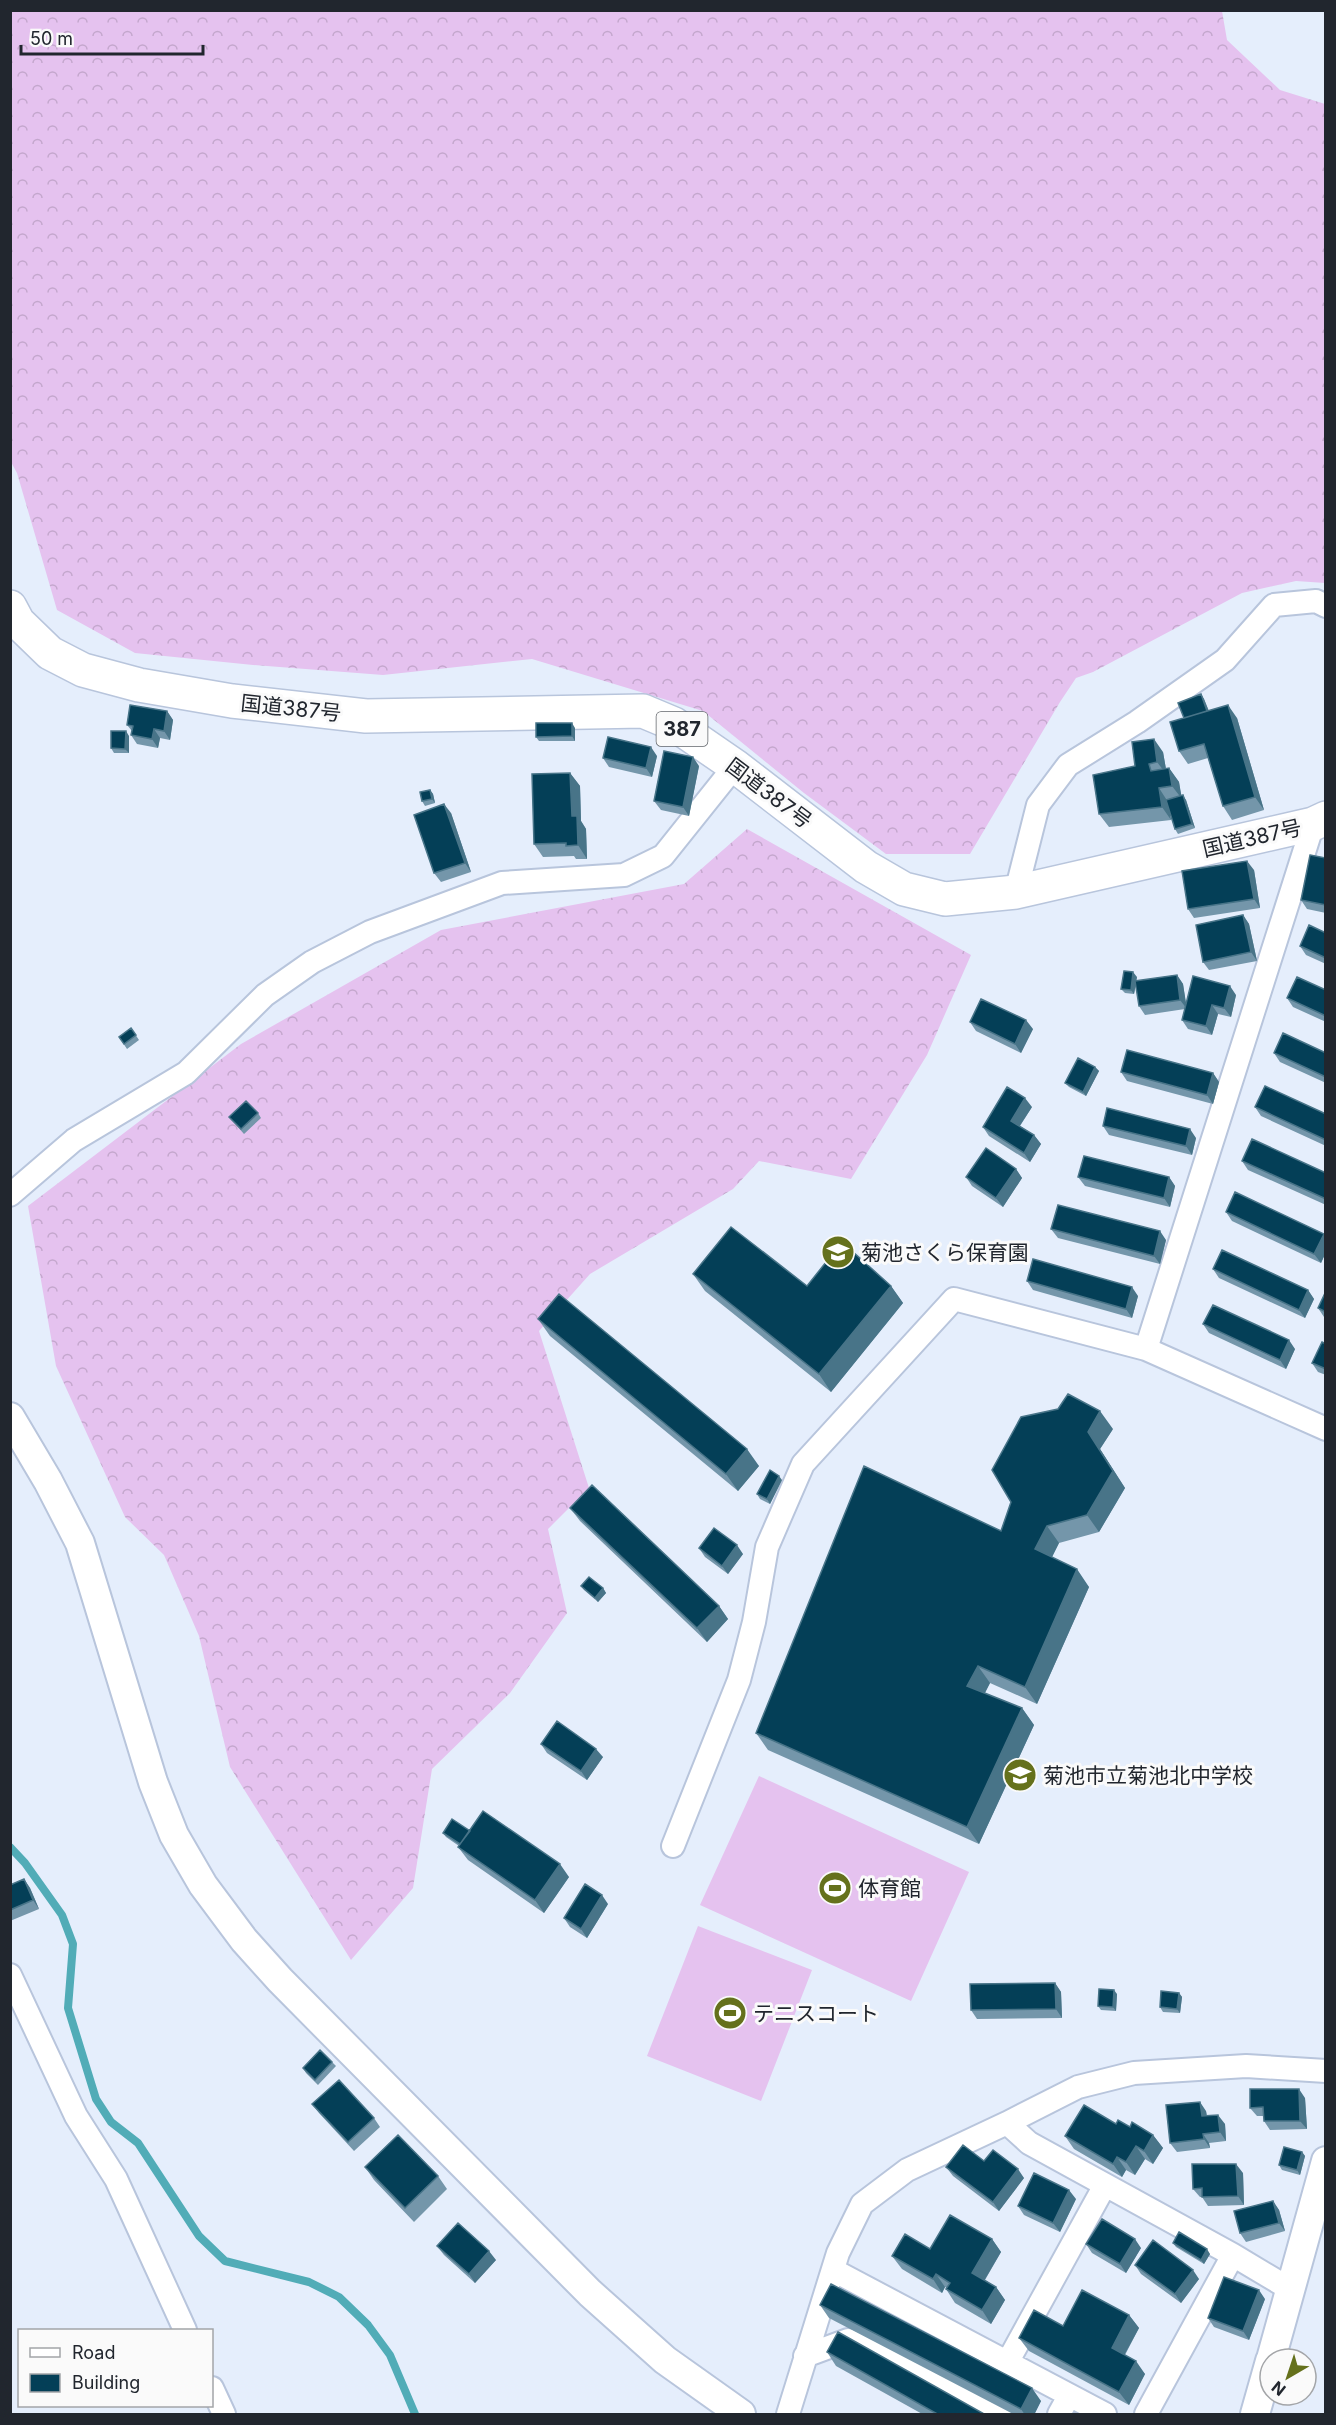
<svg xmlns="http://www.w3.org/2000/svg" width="1336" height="2425" viewBox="0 0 1336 2425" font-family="Inter,'Noto Sans JP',sans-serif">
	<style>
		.forest { fill: url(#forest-crowns) }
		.garden { fill: #e5c2ef }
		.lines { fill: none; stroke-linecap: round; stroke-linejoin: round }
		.stream { stroke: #51acb7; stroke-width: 8 }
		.minor-casing { stroke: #b8c5dc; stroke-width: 26 }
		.tertiary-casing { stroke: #b8c5dc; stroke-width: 32 }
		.trunk-casing { stroke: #b8c5dc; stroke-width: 36 }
		.minor { stroke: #fff; stroke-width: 22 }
		.tertiary { stroke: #fff; stroke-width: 28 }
		.trunk { stroke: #fff; stroke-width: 33 }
		.wall { fill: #7496aa }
		.shaded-wall { fill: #487488 }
		.building { fill: #043f57; stroke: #487488; stroke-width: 1.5 }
		.labels { text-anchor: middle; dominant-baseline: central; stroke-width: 6; stroke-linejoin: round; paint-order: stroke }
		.shield { fill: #fafafa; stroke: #62666b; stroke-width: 1.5 }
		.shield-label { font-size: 20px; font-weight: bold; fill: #21262e }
		.street-label { font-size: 21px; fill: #21262e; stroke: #fafafa }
		.poi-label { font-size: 21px; fill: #21262e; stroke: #fafafa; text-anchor: start }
	</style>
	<defs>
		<pattern id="forest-crowns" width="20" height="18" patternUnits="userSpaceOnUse" patternTransform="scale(1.5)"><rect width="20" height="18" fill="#e5c2ef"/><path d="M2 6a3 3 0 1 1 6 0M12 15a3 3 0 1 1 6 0" fill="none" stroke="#c4a7cd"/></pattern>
	</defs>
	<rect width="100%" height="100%" fill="#e5eefc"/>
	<path class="forest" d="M11,10L1222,11L1227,40L1280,90L1325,104V583L1296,581L1242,593L1093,672L1076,678L1060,702L970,854H886L804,793L703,711L532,659L383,675L253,665L135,653L57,610L17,473L11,462Z
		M747,829L971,955L927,1055L851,1179L759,1161L733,1189L590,1274L539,1331L589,1488L548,1529L567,1613L510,1693L432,1769L413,1888L351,1960L230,1767L199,1636L164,1555L125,1517L56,1366L28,1206L241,1044L441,930L684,884Z"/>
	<path class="garden" d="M759,1776L969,1872L911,2001L700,1905Z
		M698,1926L812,1970L761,2101L647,2056Z"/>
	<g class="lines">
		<path class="stream" d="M10,1847L25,1863L62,1915L73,1944L68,2008L96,2099L111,2122L138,2143L199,2236L225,2261L309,2282L339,2297L368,2325L390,2355L415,2414"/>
		<g class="minor-casing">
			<path id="minor" d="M1313,824L1146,1349L1326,1429
				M1016,892L1038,805L1068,765L1137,722L1225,660L1274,605L1316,601L1326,606
				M10,1195L74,1140L186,1073L265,995L312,962L370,932L502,883L624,875L663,856L735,766
				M673,1846L739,1680L754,1622L767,1547L803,1464L954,1299L1146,1349
				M10,1975L76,2116L116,2179L185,2330
				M1007,2123L1029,2143L1233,2255L1290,2289
				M833,2270L1105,2414
				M805,2356L848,2340L1000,2414
				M1007,2363L1105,2185
				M212,2388L224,2414
				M788,2414L838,2253L862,2204L907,2170L1007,2123L1078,2087L1134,2073L1246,2066L1326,2071
				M1059,2414L1069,2396
				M1146,2414L1233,2255"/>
		</g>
		<g class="tertiary-casing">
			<path id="tertiary" d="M10,1417L48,1481L80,1543L153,1782L174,1835L203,1885L244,1940L280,1980L590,2293L665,2360L741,2414
				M1271,2359L1326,2161
				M1255,2414L1270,2361"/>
		</g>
		<g class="trunk-casing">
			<path id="trunk" d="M10,607L18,622L50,653L83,670L139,685L232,701L366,716L643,711L674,724L735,766L866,867L904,889L945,899L1016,892L1313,824L1326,818"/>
		</g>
		<use href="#minor" class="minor"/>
		<use href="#tertiary" class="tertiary"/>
		<use href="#trunk" class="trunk"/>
	</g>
	<path class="wall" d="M1201,694L1204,699L1209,711L1237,718L1264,810L1232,820L1223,806L1208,758L1188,764L1179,751L1184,718Z
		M167,711L173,720L170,740L160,738L158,748L137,744L131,735L132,731L127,725Z
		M575,728V741H539L536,737Z
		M129,736V753H114L111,748Z
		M1163,752L1166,769L1169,768L1179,782L1181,796L1186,800L1195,828L1178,834L1175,829L1169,810L1171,820L1109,827L1099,814L1135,766Z
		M657,756L652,777L609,767L603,758Z
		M699,766L689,816L661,810L654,801Z
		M570,773L580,786L581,821L586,829L587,859H576L574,856L543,857L534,844Z
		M430,790L433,794L435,803L425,806L422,801Z
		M451,813L471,872L441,882L434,873Z
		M1326,858V913L1307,909L1301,900Z
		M1254,870L1260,908L1194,918L1188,909Z
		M1243,915L1249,924L1257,961L1209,970L1203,962Z
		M1326,933V964L1306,955L1300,946Z
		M1177,975L1183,984L1186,1005L1236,995L1231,1017L1218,1014L1212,1035L1188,1029L1182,1020L1185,1009L1145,1015L1139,1006L1136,984L1134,994L1125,993L1121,989L1137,977L1136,981Z
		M1326,990V1022L1293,1007L1287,998Z
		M970,1022L1033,1029L1021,1053L976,1031Z
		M131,1028L139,1040L127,1049L119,1037Z
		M1274,1053H1326V1083L1280,1062Z
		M1095,1067L1099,1071L1086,1096L1069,1087L1065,1083Z
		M1121,1072L1213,1073L1219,1082L1213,1104L1127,1081Z
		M1032,1107L1020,1126L1034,1135L1041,1144L1030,1162L989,1136L983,1127Z
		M1255,1107L1326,1114V1146L1261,1116Z
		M258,1113L261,1118L244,1134L229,1117Z
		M1103,1126L1196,1138L1192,1155L1109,1135Z
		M1242,1161L1326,1173V1205L1248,1170Z
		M1016,1169L1022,1178L1003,1207L972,1186L966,1177Z
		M1078,1177H1169L1175,1186L1170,1207L1085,1186Z
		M1226,1212L1324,1234L1326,1236V1252L1321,1263L1232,1221Z
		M1051,1229L1166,1240L1160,1264L1058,1238Z
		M1213,1269L1308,1290L1314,1299L1305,1318L1219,1278Z
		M693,1274L807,1286H891L903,1303L831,1392L705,1291Z
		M1027,1281L1138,1296L1132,1318L1033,1290Z
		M1326,1291V1318L1324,1317L1318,1308Z
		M538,1319L759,1466L738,1491L550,1336Z
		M1203,1324L1295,1349L1286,1369L1209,1333Z
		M1326,1344V1375L1318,1372L1312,1363Z
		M1113,1429L1100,1449L1125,1488L1099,1532L1059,1543L1052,1557L1089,1587L1037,1704L990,1683L985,1693L1022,1708L1034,1725L979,1844L768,1750L756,1733L1001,1531L1011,1502Z
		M782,1480L770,1504L760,1499L757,1494Z
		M570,1508L719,1606L728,1619L707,1642L580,1521Z
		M699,1548L743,1554L728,1574L705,1557Z
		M581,1586L603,1588L606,1593L598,1602L584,1590Z
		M541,1744L603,1757L587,1780L547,1753Z
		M470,1831L569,1877L544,1913L468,1860L458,1847L459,1846L446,1837L443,1833Z
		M24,1879L30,1888L39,1909L10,1921V1885Z
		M608,1904L587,1938L570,1927L564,1918Z
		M1055,1983L1061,1992L1062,2018L977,2019L971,2010Z
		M1179,1993L1182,1997L1180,2013L1163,2012L1160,2007Z
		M1117,1994L1116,2011L1101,2010L1098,2006Z
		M332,2062L336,2066L318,2085L306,2073L303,2068Z
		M1305,2098L1307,2129L1270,2130L1264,2121V2116H1257L1250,2108Z
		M312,2104L374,2118L380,2127L354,2151L319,2113Z
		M1206,2111L1207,2116L1225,2124L1226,2141L1209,2143L1210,2148L1177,2152L1170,2143Z
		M1116,2124L1130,2127L1153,2135L1163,2148L1153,2164L1145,2159L1135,2175L1126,2170L1122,2177L1074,2149L1065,2136Z
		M1302,2152L1305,2156L1300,2175L1282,2170L1279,2165Z
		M984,2161L1024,2178L999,2211L953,2176L946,2167Z
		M365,2167L438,2176L447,2189L414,2222L374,2180Z
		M1243,2173L1244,2205L1208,2206L1202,2197H1200L1193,2189Z
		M1076,2199L1060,2232L1024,2215L1018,2206Z
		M1273,2201L1279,2210L1285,2231L1246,2242L1240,2233Z
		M992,2239L1001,2252L985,2280L996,2287L1005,2300L991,2324L955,2303L946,2289L947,2288L945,2287L942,2293L902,2269L892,2256Z
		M1173,2243L1210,2254L1204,2264L1176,2247Z
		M1086,2244L1141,2248L1126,2273L1092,2253Z
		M437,2246L496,2260L475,2283L444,2255Z
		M1135,2265L1199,2279L1181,2303L1141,2274Z
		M1265,2299L1249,2340L1214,2327L1208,2318Z
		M820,2305L1041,2401L1034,2415H1015L829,2318Z
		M1129,2315L1139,2328L1125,2355L1145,2374L1129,2405L1029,2351L1019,2338L1063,2326Z
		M827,2352L986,2415H924L836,2366Z"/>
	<path class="shaded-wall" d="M1201,694L1204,699L1211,717L1208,712Z
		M1228,705L1237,718L1264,810L1255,797Z
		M167,711L173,720L170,740L164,731Z
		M572,723L575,728V741L572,736Z
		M154,729L160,738L158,748L152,739Z
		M126,731L129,736V753L125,749Z
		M1154,739L1163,752L1167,775L1157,762Z
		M651,747L657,756L652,777L646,768Z
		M693,757L699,766L689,816L683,807Z
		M1169,768L1179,782L1182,799L1172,786Z
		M570,773L580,786L581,821L586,829L587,859L578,845L572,816Z
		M1159,788L1168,802L1171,820L1162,807Z
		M430,790L433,794L435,803L432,799Z
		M1183,795L1186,800L1195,828L1192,824Z
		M444,804L451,813L471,872L465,863Z
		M1247,861L1254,870L1260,908L1254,899Z
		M1243,915L1249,924L1257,961L1251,952Z
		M1133,972L1137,977L1134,994L1131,990Z
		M1177,975L1183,984L1187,1009L1180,1000Z
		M1230,986L1236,995L1231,1017L1224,1008Z
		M1212,1005L1218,1014L1212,1035L1206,1026Z
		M1026,1020L1033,1029L1021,1053L1015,1044Z
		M1095,1067L1099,1071L1086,1096L1083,1092Z
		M1213,1073L1219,1082L1213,1104L1207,1095Z
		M1025,1098L1032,1107L1017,1130L1011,1121Z
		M1190,1129L1196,1138L1192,1155L1186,1146Z
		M1034,1135L1041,1144L1030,1162L1024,1153Z
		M1016,1169L1022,1178L1003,1207L996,1198Z
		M1169,1177L1175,1186L1170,1207L1164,1198Z
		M1160,1231L1166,1240L1160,1264L1154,1256Z
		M1324,1234L1326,1236V1252L1321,1263L1314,1254Z
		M891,1286L903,1303L831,1392L819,1374Z
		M1132,1287L1138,1296L1132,1318L1126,1309Z
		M1308,1290L1314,1299L1305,1318L1299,1310Z
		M1289,1340L1295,1349L1286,1369L1280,1360Z
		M1100,1411L1113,1429L1100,1449L1125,1488L1099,1532L1087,1515L1088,1432Z
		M747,1449L759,1466L738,1491L726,1474Z
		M779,1476L782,1480L770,1504L767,1499Z
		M1047,1526L1059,1543L1047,1567L1035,1549Z
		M737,1545L743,1554L728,1574L722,1566Z
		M1077,1569L1089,1587L1037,1704L1025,1687Z
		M603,1588L606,1593L598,1602L595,1598Z
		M719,1606L728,1619L707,1642L697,1628Z
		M978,1666L990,1683L979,1704L967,1686Z
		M1022,1708L1034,1725L979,1844L967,1827Z
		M596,1749L603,1757L587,1780L581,1771Z
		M560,1864L569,1877L544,1913L535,1900Z
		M24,1879L30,1888L39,1909L33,1900Z
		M602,1895L608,1904L587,1938L581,1929Z
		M1055,1983L1061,1992L1062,2018L1056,2009Z
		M1114,1990L1117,1994L1116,2011L1113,2007Z
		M1179,1993L1182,1997L1180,2013L1177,2009Z
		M1299,2089L1305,2098L1307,2129L1300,2121Z
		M1200,2102L1206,2111L1208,2125L1202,2116Z
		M1218,2115L1225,2124L1226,2141L1220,2132Z
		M1203,2134L1209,2143L1210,2148L1204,2139Z
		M1153,2135L1163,2148L1153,2164L1144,2151Z
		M1136,2146L1145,2159L1135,2175L1126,2162Z
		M1302,2152L1305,2156L1300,2175L1297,2170Z
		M1117,2157L1126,2170L1122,2177L1113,2164Z
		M1236,2164L1243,2173L1244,2205L1238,2196Z
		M1018,2169L1024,2178L999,2211L993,2202Z
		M1069,2190L1076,2199L1060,2232L1053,2223Z
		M1273,2201L1279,2210L1285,2231L1279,2223Z
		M992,2239L1001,2252L981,2286L972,2273Z
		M1135,2239L1141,2248L1126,2273L1120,2264Z
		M1207,2249L1210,2254L1204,2264L1201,2260Z
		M489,2251L496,2260L475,2283L469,2274Z
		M1193,2270L1199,2279L1181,2303L1175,2294Z
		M936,2274L945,2287L942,2293L933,2279Z
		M996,2287L1005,2300L991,2324L982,2310Z
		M1259,2290L1265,2299L1249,2340L1243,2331Z
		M1129,2315L1139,2328L1121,2361L1112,2348Z
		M1136,2361L1145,2374L1129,2405L1119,2392Z
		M1032,2388L1041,2401L1034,2415H1025L1021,2409Z"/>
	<path class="building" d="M1201,694L1207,711L1184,718L1178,703Z
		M130,705L167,711L164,731L154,729L152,739L131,735L133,726L127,725Z
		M1228,705L1255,797L1223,806L1204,744L1179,751L1170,722Z
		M536,723H572V736L536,737Z
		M111,731H126L125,749L111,748Z
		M608,737L651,747L646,768L603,758Z
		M1154,739L1157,762L1149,764L1151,771L1169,768L1172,786L1159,788L1162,807L1099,814L1093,775L1135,766L1132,742Z
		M664,751L693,757L683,807L654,801Z
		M570,773L572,816H577L578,845L566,846V843L534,844L532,774Z
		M430,790L432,799L422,801L420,792Z
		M1183,795L1192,824L1175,829L1166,800Z
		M444,804L465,863L434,873L414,815Z
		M1310,855L1326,858V905L1301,900Z
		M1247,861L1254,899L1188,909L1182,871Z
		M1243,915L1251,952L1203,962L1196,925Z
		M1309,925L1326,933V958L1300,946Z
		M1124,971L1133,972L1131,990L1121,989Z
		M1177,975L1180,1000L1139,1006L1135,981Z
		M1193,976L1230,986L1224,1008L1212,1005L1206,1026L1182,1020Z
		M1297,977L1326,990V1016L1287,998Z
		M981,999L1026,1020L1015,1044L970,1022Z
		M131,1028L136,1035L124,1044L119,1037Z
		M1283,1033L1326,1053V1077L1274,1053Z
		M1127,1050L1213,1073L1207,1095L1121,1072Z
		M1078,1058L1095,1067L1083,1092L1065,1083Z
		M1265,1086L1326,1114V1140L1255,1107Z
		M1007,1087L1025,1098L1011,1121L1034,1135L1024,1153L983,1127Z
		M246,1101L258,1113L241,1129L229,1117Z
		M1107,1108L1190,1129L1186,1146L1103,1126Z
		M1252,1139L1326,1173V1199L1242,1161Z
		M986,1148L1016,1169L996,1198L966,1177Z
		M1084,1156L1169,1177L1164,1198L1078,1177Z
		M1235,1192L1324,1234L1314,1254L1226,1212Z
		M1058,1205L1160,1231L1154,1256L1051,1229Z
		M731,1227L807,1286L842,1242L891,1286L819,1374L693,1274Z
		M1222,1250L1308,1290L1299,1310L1213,1269Z
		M1033,1259L1132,1287L1126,1309L1027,1281Z
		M1326,1291V1312L1318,1308Z
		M559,1294L747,1449L726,1474L538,1319Z
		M1213,1305L1289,1340L1280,1360L1203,1324Z
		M1322,1342L1326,1344V1369L1312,1363Z
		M1068,1394L1100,1411L1088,1432L1113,1471L1087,1515L1047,1526L1035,1549L1077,1569L1025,1687L978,1666L967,1686L1022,1708L967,1827L756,1733L864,1466L1001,1531L1011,1502L992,1470L1021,1417L1058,1409Z
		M770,1470L779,1476L767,1499L757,1494Z
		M592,1485L719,1606L697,1628L570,1508Z
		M714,1528L737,1545L722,1566L699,1548Z
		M589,1577L603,1588L595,1598L581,1586Z
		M557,1721L596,1749L581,1771L541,1744Z
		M483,1811L560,1864L535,1900L458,1847Z
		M452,1819L470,1831L460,1844L443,1833Z
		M24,1879L33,1900L10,1910V1885Z
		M585,1884L602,1895L581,1929L564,1918Z
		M1055,1983L1056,2009L971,2010L970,1984Z
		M1099,1989L1114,1990L1113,2007L1098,2006Z
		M1161,1991L1179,1993L1177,2009L1160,2007Z
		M320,2050L332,2062L315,2080L303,2068Z
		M339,2080L374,2118L348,2142L312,2104Z
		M1250,2089H1299L1300,2121H1264L1263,2107L1250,2108Z
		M1200,2102L1202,2116L1218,2115L1220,2132L1203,2134L1204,2139L1170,2143L1166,2105Z
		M1084,2105L1116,2124L1118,2120L1130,2127L1132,2122L1153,2135L1144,2151L1136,2146L1126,2162L1117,2157L1113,2164L1065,2136Z
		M398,2135L438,2176L405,2208L365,2167Z
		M963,2145L984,2161L993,2150L1018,2169L993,2202L946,2167Z
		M1284,2147L1302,2152L1297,2170L1279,2165Z
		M1192,2164H1236L1238,2196L1202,2197V2188L1193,2189Z
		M1034,2173L1069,2190L1053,2223L1018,2206Z
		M1273,2201L1279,2223L1240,2233L1234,2211Z
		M950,2215L992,2239L972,2273L996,2287L982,2310L946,2289L950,2283L936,2274L933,2279L892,2256L905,2234L930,2249Z
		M1102,2219L1135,2239L1120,2264L1086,2244Z
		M458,2223L489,2251L469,2274L437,2246Z
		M1179,2232L1207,2249L1201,2260L1173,2243Z
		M1153,2240L1193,2270L1175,2294L1135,2265Z
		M1224,2277L1259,2290L1243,2331L1208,2318Z
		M831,2284L1032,2388L1021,2409L820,2305Z
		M1082,2290L1129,2315L1112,2348L1136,2361L1119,2392L1019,2338L1034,2310L1063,2326Z
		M838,2332L986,2415H939L827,2352Z"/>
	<defs>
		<g id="school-disc" transform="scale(1.725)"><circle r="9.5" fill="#65711c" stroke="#fafafa"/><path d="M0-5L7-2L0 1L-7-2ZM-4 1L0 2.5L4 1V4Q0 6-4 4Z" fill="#fff"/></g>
		<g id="stadium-disc" transform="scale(1.725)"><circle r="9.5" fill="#65711c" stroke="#fafafa"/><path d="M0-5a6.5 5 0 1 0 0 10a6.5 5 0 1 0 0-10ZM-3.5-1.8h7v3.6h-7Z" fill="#fff"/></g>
	</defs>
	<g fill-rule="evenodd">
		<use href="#school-disc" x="838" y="1252"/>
		<use href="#school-disc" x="1020" y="1775"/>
		<use href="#stadium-disc" x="835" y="1888"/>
		<use href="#stadium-disc" x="730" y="2013"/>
	</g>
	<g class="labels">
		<rect class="shield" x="656.5" y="712" width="51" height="34" rx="4.5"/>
		<g class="shield-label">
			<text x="682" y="729">387</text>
		</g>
		<g class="street-label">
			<text transform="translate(291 708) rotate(6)">国道387号</text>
			<text transform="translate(769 793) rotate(37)">国道387号</text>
			<text transform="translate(1252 838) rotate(-13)">国道387号</text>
		</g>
		<g class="poi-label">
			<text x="861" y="1252">菊池さくら保育園</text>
			<text x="1043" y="1775">菊池市立菊池北中学校</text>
			<text x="858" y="1888">体育館</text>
			<text x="753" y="2013">テニスコート</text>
		</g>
	</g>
	<rect width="1336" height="2425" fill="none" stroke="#21262e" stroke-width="24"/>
	<rect x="18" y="2329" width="195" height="78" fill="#fafafa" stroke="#a3a5a8" stroke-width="1.5"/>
	<rect x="30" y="2348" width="30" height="9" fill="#ffffff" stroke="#a3a5a8" stroke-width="1.5"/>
	<text x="72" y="2359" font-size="18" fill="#21262e">Road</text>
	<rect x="30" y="2374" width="30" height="18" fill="#043f57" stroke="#a3a5a8" stroke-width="1.5"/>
	<text x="72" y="2389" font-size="18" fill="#21262e">Building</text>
	<g transform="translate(1288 2377) rotate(219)"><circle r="28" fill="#fafafa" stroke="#a3a5a8" stroke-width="1.5"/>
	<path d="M0-4.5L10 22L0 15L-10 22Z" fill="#65711c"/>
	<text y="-9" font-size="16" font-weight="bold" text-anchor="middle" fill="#21262e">N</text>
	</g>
	<path d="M21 45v9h182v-9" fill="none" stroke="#21262e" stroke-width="3"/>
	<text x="30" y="45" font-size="18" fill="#21262e" stroke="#fafafa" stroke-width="4.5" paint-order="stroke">50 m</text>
</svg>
